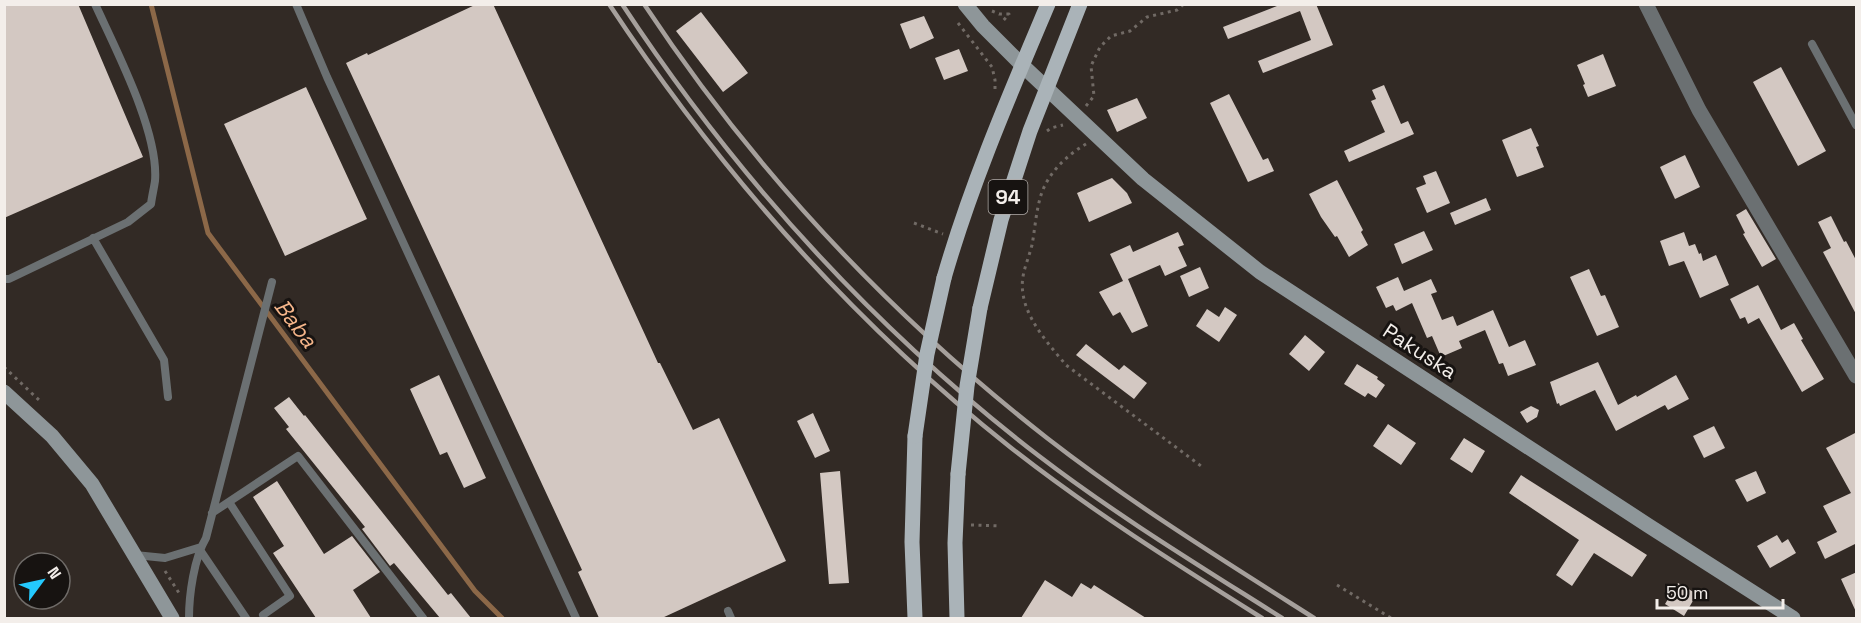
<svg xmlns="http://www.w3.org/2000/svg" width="1861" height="623" viewBox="0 0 1861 623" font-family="'Space Grotesk',sans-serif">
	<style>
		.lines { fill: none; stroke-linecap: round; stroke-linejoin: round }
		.stream { stroke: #8c6848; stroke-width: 5 }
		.building { fill: #d3c8c2 }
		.path { stroke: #716a65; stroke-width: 3; stroke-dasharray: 3 4.5; stroke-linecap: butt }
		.lane { stroke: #6b7072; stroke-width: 8 }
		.street { stroke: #6b7072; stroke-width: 15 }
		.secondary { stroke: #8e9699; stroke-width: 15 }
		.primary { stroke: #aab3b8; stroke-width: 15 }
		.rail { stroke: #a6a09c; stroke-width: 4.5 }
		.primary-bridge { stroke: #aab3b8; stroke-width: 15 }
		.labels { text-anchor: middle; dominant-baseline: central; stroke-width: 6; stroke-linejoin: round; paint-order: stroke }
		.shield { fill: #171311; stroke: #b1aca9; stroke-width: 1.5 }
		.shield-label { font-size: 20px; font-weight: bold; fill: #f3eeea }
		.street-label { font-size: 21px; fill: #f3eeea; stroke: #171311 }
		.water-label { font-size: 22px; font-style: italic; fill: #f5b58a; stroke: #171311 }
	</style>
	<rect width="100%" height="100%" fill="#322a25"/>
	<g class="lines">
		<path class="stream" d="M151,4L208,233L475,591L502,618"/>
	</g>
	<path class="building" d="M4,4H78L143,157L4,218Z
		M477,4H493L658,363H660L693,430L719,418L786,561L662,618H599L578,572L582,570L346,63L367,53L368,55Z
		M1282,4H1316L1333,45L1263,73L1258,61L1311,40L1300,11L1228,39L1223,27Z
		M701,12L748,73L723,92L676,31Z
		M924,16L934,38L910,49L900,24Z
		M959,49L968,71L944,80L935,58Z
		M1603,54L1616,86L1588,97L1583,85L1585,84L1577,65Z
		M1781,67L1826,151L1798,166L1753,82Z
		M1384,85L1401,124L1408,121L1414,134L1349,162L1344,151L1385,132L1371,101L1376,99L1372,90Z
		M306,87L367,219L285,256L224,124Z
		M1229,94L1263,160L1268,158L1274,171L1248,182L1210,103Z
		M1137,98L1147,118L1117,132L1107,110Z
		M1531,128L1539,146L1536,147L1544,167L1517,177L1502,140Z
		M1685,155L1700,187L1675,199L1660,167Z
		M1436,171L1450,203L1427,213L1416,188L1426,184L1423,176Z
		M1112,178L1127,193L1132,203L1089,222L1077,193Z
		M1337,180L1363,230L1361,232L1368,245L1349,257L1337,236L1335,237L1321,217L1309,194Z
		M1486,198L1491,210L1455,225L1450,213Z
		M1746,209L1776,259L1762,267L1743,234L1745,233L1736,215Z
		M1831,216L1844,242L1846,241L1857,262V316L1823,252L1831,248L1818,222Z
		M1424,231L1433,250L1402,264L1394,244Z
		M1178,232L1184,245L1178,247L1187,266L1165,276L1160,265L1128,279L1148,326L1132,333L1120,312L1113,316L1099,292L1123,281L1110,254L1130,245L1133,252Z
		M1684,232L1689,246L1695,244L1699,254L1701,253L1703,261L1716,255L1729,285L1700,298L1684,261L1669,266L1660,241Z
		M1200,267L1209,288L1189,297L1180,276Z
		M1589,269L1601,296L1605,295L1619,327L1597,336L1570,277Z
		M1398,277L1404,291L1431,279L1437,292L1431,294L1442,320L1453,316L1457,326L1493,310L1509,347L1525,340L1536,365L1508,376L1503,363L1499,364L1485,330L1459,341L1462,348L1441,357L1432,336L1427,338L1412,303L1396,311L1393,305L1386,308L1376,287Z
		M1758,285L1781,330L1794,323L1803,339L1801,340L1824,379L1802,392L1759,318L1748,324L1745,317L1740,319L1730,299Z
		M1225,307L1237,315L1219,342L1196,326L1207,309L1219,317Z
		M1305,335L1325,352L1309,371L1289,354Z
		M1086,344L1119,370L1124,365L1147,383L1134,399L1076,355Z
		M1598,362L1618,405L1636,395L1637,397L1676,375L1689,399L1668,410L1665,405L1616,431L1595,390L1560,406L1559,403L1557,404L1550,382Z
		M1357,364L1378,377L1377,379L1385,385L1376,398L1368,393L1365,397L1344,384Z
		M439,375L486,478L464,488L447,452L440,455L410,389Z
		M289,397L304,416L305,415L448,595L451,593L471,618H440L394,563L390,566L362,529L365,527L286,429L289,427L274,408Z
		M1531,406L1539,410L1537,417L1527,423L1520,412Z
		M813,413L830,451L815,458L797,421Z
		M1388,424L1416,443L1401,465L1373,446Z
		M1714,426L1725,448L1704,458L1693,436Z
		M1857,432V543L1825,559L1817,542L1837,532L1823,506L1851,493L1826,448Z
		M1464,438L1485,451L1472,473L1450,459Z
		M840,471L849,583L829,584L820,473Z
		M1756,471L1766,493L1747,502L1735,480Z
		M1521,475L1647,555L1632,577L1594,553L1572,586L1556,575L1579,540L1509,493Z
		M277,481L324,554L352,536L380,572L353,590L371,618H316L273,553L284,546L253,497Z
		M1777,535L1782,543L1788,539L1796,553L1770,568L1757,546Z
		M1857,572V614L1841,579Z
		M1045,580L1072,597L1081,583L1091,589L1094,585L1146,618H1021Z
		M1678,583L1697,594L1684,616L1665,604Z"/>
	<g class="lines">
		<path class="path" d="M992,11L999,14H1009L1001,23
			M958,23L992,67L995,80V89
			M1086,106L1094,96L1091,66L1100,47L1111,36L1130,31L1147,17L1177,10L1184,4
			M1047,131L1051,128L1063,125
			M1086,144C1067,155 1048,173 1041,195C1036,211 1035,229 1032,245C1026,268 1018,278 1025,303C1032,326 1051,347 1066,365L1201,466
			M914,223L943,234
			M4,367L40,401
			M971,525L1001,526
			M165,571L179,593
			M1337,585L1391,618"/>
		<path class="lane" d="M296,4L327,77L576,618
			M1812,44L1856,125
			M93,238L164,360L168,397
			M4,279H9L128,222L151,204C152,196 154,188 155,181C159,132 116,50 95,4
			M229,502L290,596L263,615
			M212,513L298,456L423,618
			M200,550L246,618
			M135,555L165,558L201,547
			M728,611L731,618
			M189,618C189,595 194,558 206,538L272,282"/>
		<path class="street" d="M1646,4L1699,110L1856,376"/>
		<path class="secondary" d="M965,4L983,26L1023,66L1143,179L1260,272L1649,526L1793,618
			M4,392L52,436L92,484L172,618"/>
		<path class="primary" d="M944,278C971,184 1010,94 1048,4
			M980,308L1001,220L1030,131L1080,4
			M915,618L912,542L915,436
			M957,618L955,543L958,474"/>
		<path class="rail" d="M609,4C721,173 851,321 1010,447C1090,510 1176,564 1262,618
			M622,4C736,177 875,330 1039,456C1116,515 1200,566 1282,618
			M644,4C753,169 891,316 1047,438C1132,504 1224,561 1314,618"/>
		<path class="primary-bridge" d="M915,436L927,354L944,278
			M958,474L967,386L980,308"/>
	</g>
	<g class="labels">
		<rect class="shield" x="988.5" y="180" width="39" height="34" rx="4.5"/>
		<g class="shield-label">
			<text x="1008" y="197">94</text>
		</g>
		<g class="street-label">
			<text transform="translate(1420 351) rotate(33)">Pakuska</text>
		</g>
		<g class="water-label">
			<text transform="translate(296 323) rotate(53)">Baba</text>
		</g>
	</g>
	<rect width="1861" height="623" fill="none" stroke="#f3eeea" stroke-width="12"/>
	<g transform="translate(42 581) rotate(57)"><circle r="28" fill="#171311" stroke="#6f6b68" stroke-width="1.5"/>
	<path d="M0-4.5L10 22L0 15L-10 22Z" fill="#24c9fe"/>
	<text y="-9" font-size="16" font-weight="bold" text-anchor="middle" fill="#f3eeea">N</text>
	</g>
	<path d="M1657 599v9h126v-9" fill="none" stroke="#f3eeea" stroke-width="3"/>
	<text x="1666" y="599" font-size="18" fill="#f3eeea" stroke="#171311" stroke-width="4.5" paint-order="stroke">50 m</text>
</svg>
